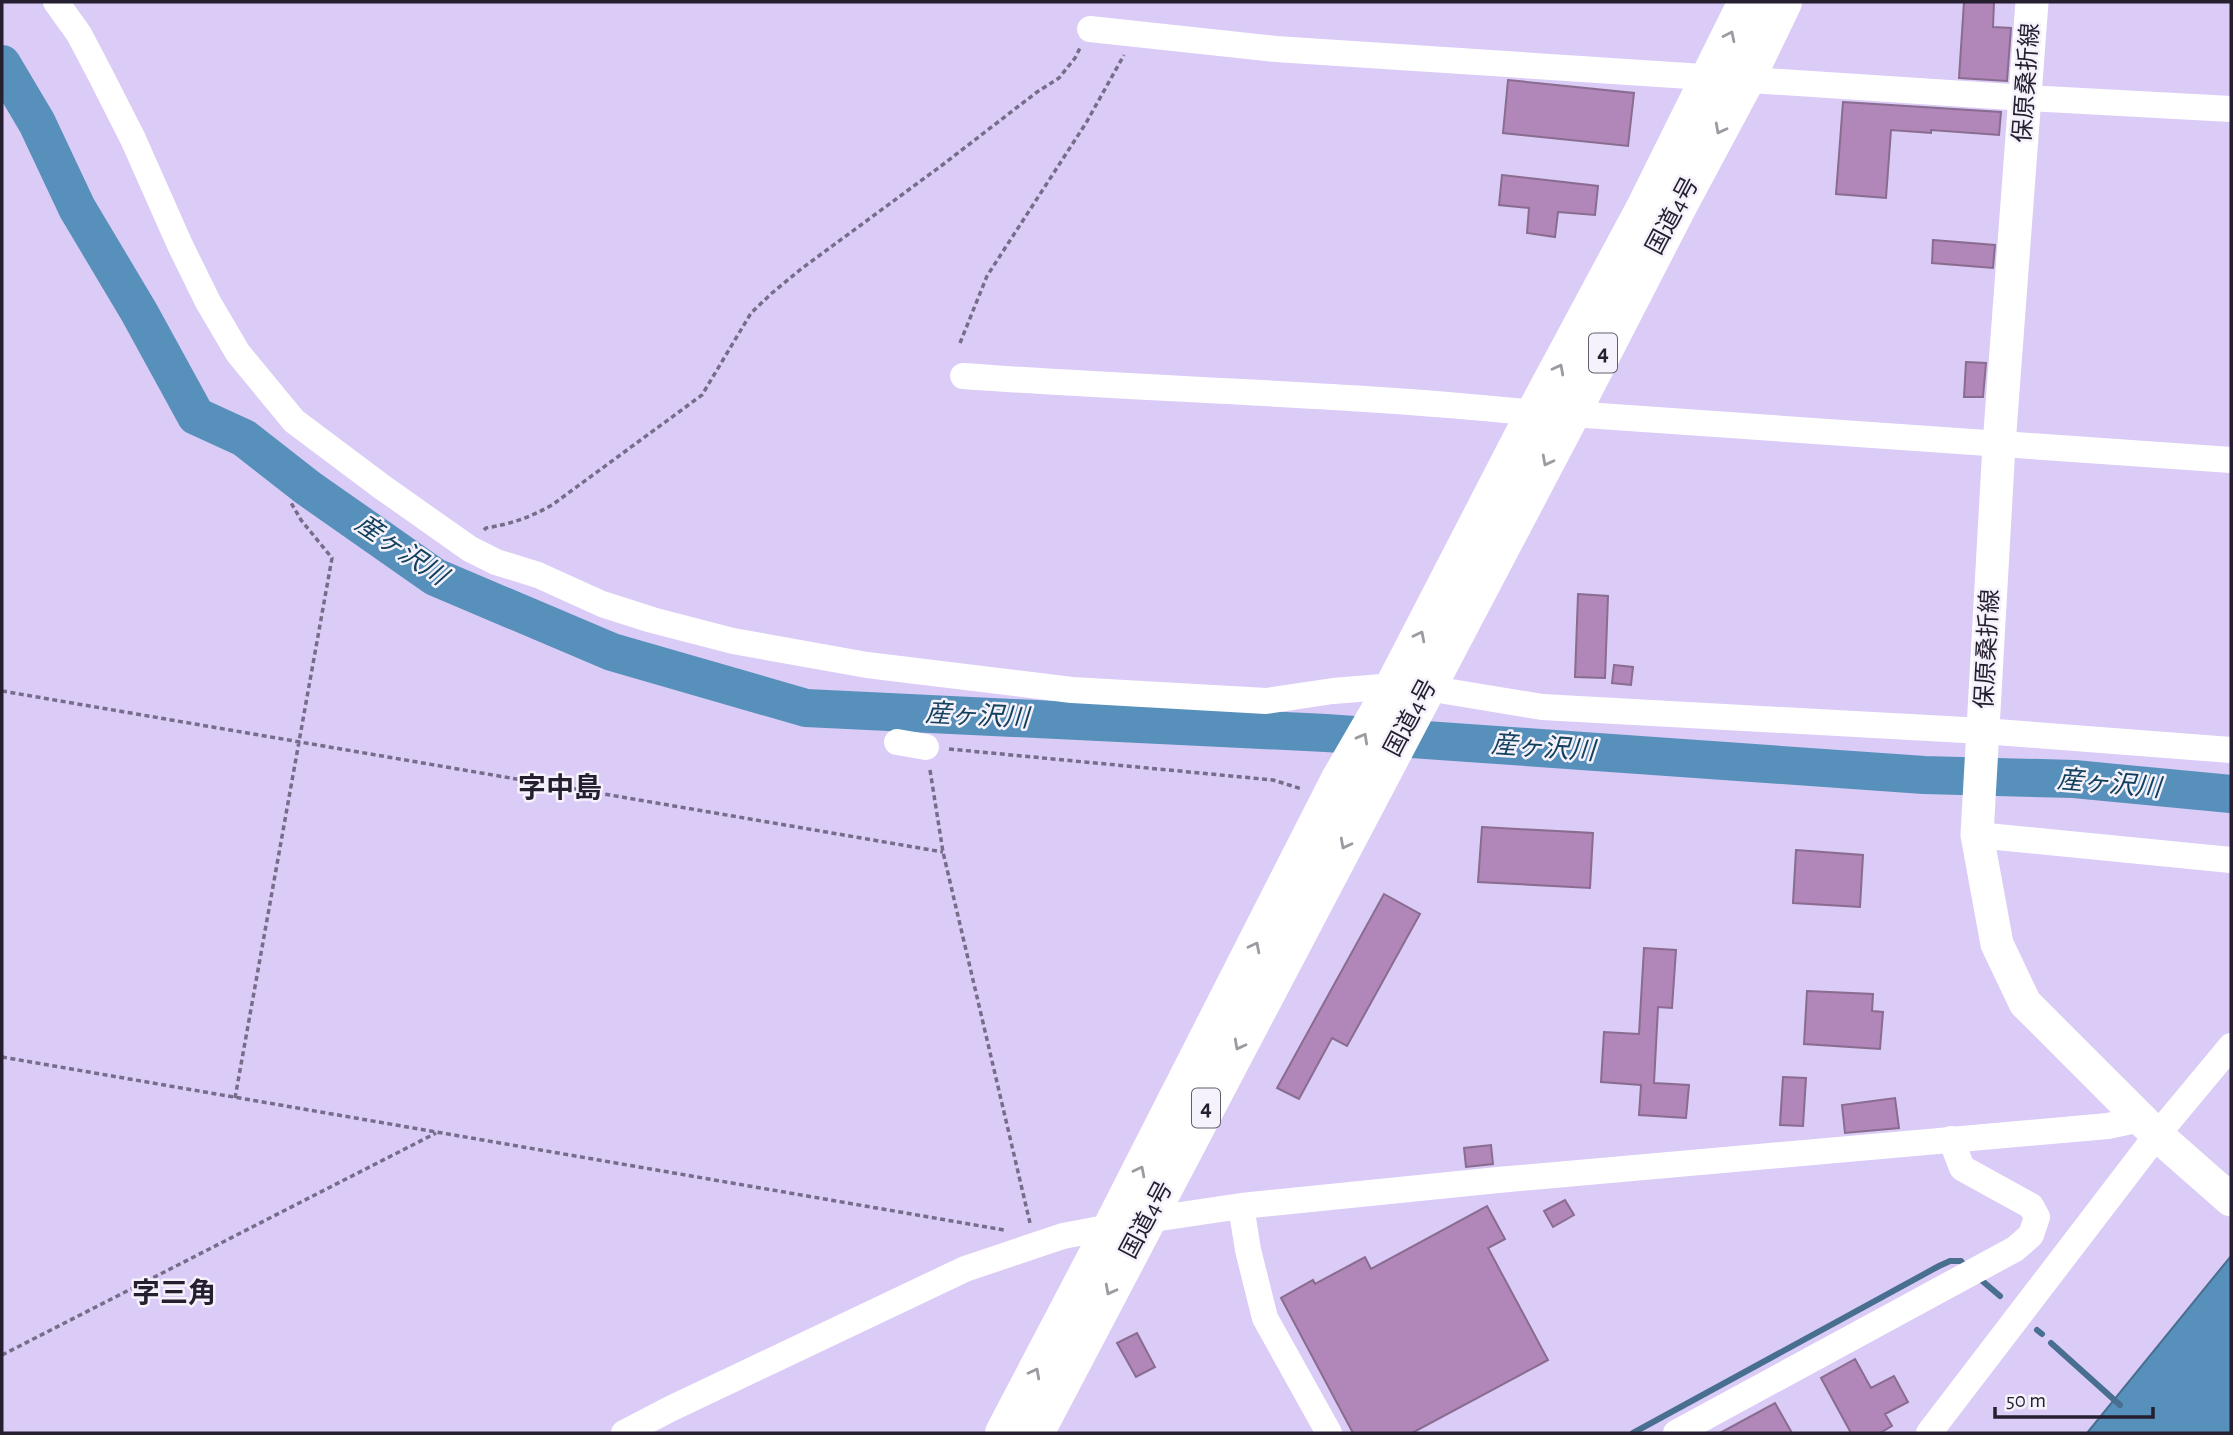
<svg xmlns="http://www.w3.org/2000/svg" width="2233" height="1435" viewBox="0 0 2233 1435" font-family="'Alegreya Sans','Noto Sans JP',sans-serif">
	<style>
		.water { fill: #5790ba; stroke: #486e90; stroke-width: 2 }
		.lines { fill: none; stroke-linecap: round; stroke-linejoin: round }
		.stream { stroke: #486e90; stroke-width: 6 }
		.river { stroke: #5790ba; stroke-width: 38 }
		.building { fill: #b186b8; stroke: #896c8f; stroke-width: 2 }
		.path { stroke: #776d8a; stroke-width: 3.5; stroke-dasharray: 5 3.5; stroke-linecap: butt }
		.minor { stroke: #fff; stroke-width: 26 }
		.major { stroke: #fff; stroke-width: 33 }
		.highway { stroke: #fff; stroke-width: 38 }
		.oneway { stroke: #9d9aa1 }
		.labels { text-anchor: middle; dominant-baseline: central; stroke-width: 5; stroke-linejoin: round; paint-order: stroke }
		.shield { fill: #f5f2fb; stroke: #635e6c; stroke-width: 2 }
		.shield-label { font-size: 23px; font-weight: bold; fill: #251f2f }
		.street-label { font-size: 24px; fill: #251f2f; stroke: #f5f2fb }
		.water-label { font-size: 26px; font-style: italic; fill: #12405d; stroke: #f5f2fb }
		.quarter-label { font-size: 28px; font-weight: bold; fill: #251f2f; stroke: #f5f2fb }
	</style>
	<rect width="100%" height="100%" fill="#dacbf7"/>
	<path class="water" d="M2231,1256V1433H2087Z"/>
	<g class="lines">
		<path class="stream" d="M1980,1279L2000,1296
			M2037,1330L2042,1334
			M2051,1343L2120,1405
			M1633,1433L1939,1266L1950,1261H1961L1964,1265"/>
		<path class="river" d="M2,64L37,123L77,208L139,312L196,416L244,438L308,488L435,577L612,652L806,708L1326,733L1924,775L2074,779L2231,794"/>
	</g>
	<path class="building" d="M1964,2H1994L1993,27L2011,28L2007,81L1959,78Z
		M1508,80L1634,93L1628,146L1503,133Z
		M1843,102L2001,112L1999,135L1931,130V133L1891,130L1886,198L1836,194Z
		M1502,175L1598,186L1595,215L1558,212L1555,237L1527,233L1529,208L1499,205Z
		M1933,240L1995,245L1993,268L1932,263Z
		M1966,362L1986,363L1983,397H1964Z
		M1578,594L1608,596L1605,678L1575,677Z
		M1614,665L1633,667L1631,685L1612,683Z
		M1482,827L1593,833L1590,888L1478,882Z
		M1796,850L1863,855L1860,907L1793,903Z
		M1384,894L1420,914L1347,1046L1332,1038L1299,1099L1277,1088Z
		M1644,948L1676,950L1672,1008L1658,1007L1654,1083L1689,1085L1686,1118L1639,1115L1641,1085L1601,1082L1604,1032L1639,1034Z
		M1807,991L1873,994L1872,1011L1883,1012L1880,1049L1804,1044Z
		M1783,1077L1806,1078L1803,1126L1780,1125Z
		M1895,1098L1899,1128L1845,1133L1842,1105Z
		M1491,1145L1493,1164L1466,1167L1464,1148Z
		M1565,1200L1574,1215L1553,1227L1544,1211Z
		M1487,1206L1505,1239L1488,1248L1548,1360L1412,1433H1353L1281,1298L1313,1280L1315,1284L1365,1257L1371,1269Z
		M1137,1333L1155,1367L1136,1377L1117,1343Z
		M1855,1359L1871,1388L1894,1376L1908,1402L1885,1414L1892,1426L1880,1433H1851L1821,1378Z
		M1775,1403L1792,1433H1720Z"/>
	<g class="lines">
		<path class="path" d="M960,343L987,276L1086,123L1124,55
			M484,530L486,528C511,524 531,517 552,505L702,395L751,313L772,293L801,269L941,166L1037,92L1059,78L1075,58L1080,48
			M2,691L943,852
			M949,749L1273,780L1302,789
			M930,770L943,852L1030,1223
			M2,1057L1004,1230
			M235,1098L332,558L301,520L290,501
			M2,1355L436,1133"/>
		<path class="minor" d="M56,2L79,34L101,76L133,139L180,245L208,302L238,353L294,421L382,487L470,549L496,562L538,575L602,604L652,620L733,641L867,665L1072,690L1266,701L1333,691L1394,686L1427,688L1542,707L1983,731L2231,750
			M1090,29L1276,49L2026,98L2231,109
			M963,376C1153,390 1345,393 1535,413
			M1571,414L2231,460
			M897,742L926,747
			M1977,835L2231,860
			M1241,1206L1248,1250L1265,1318L1329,1433
			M624,1433L670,1409L965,1269L1063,1236L1147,1220L1241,1206L1498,1180L2108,1126L2141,1119
			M1676,1433L2015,1249L2031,1235L2037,1217L2031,1206L1962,1168L1951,1139
			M1929,1433L2157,1135L2231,1046"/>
		<path class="major" d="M2032,2L1999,445L1977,835L1997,944L2025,1003L2157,1135L2231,1200"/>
		<path class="highway" d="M1004,1433L1112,1227L1339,781L1394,686L1535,413L1645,208L1747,2
			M1035,1433L1571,414L1678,206L1746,79L1783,2"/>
	</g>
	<defs><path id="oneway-chevron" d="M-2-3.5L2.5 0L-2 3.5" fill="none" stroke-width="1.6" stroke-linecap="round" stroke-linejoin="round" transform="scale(1.75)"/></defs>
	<g class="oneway">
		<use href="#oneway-chevron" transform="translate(1730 36) rotate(-64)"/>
		<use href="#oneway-chevron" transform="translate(1720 129) rotate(118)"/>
		<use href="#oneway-chevron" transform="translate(1559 369) rotate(-62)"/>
		<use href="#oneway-chevron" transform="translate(1547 461) rotate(118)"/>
		<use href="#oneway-chevron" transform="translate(1420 636) rotate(-63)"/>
		<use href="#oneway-chevron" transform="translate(1363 738) rotate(-61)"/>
		<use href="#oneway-chevron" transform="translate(1345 844) rotate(118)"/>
		<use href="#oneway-chevron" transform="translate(1255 947) rotate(-63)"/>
		<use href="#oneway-chevron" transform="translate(1239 1045) rotate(118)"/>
		<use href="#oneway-chevron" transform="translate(1140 1171) rotate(-63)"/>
		<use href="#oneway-chevron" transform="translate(1110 1290) rotate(118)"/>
		<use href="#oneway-chevron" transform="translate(1035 1373) rotate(-62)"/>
	</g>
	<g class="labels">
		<g class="shield">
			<rect x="1589" y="333.5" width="28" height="39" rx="5"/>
			<rect x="1192" y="1088.5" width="28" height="39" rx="5"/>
		</g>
		<g class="shield-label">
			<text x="1603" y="353">4</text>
			<text x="1206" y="1108">4</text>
		</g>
		<g class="street-label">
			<text transform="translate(2027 83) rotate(-86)">保原桑折線</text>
			<text transform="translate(1673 216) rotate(-62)">国道4号</text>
			<text transform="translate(1988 649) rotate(-87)">保原桑折線</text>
			<text transform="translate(1411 718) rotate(-62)">国道4号</text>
			<text transform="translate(1147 1220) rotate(-62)">国道4号</text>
		</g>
		<g class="water-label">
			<text transform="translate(401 550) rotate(34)">産ヶ沢川</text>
			<text transform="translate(977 716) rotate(3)">産ヶ沢川</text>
			<text transform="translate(1543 748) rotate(4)">産ヶ沢川</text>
			<text transform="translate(2109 784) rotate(5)">産ヶ沢川</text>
		</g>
		<g class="quarter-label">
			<text x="560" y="789">字中島</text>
			<text x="174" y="1294">字三角</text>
		</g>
	</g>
	<rect width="2233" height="1435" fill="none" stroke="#251f2f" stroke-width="7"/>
	<path d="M1995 1407v10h158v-10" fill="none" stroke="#251f2f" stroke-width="3.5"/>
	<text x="2006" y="1407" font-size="21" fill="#251f2f" stroke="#f5f2fb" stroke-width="5" paint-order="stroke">50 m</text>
</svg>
